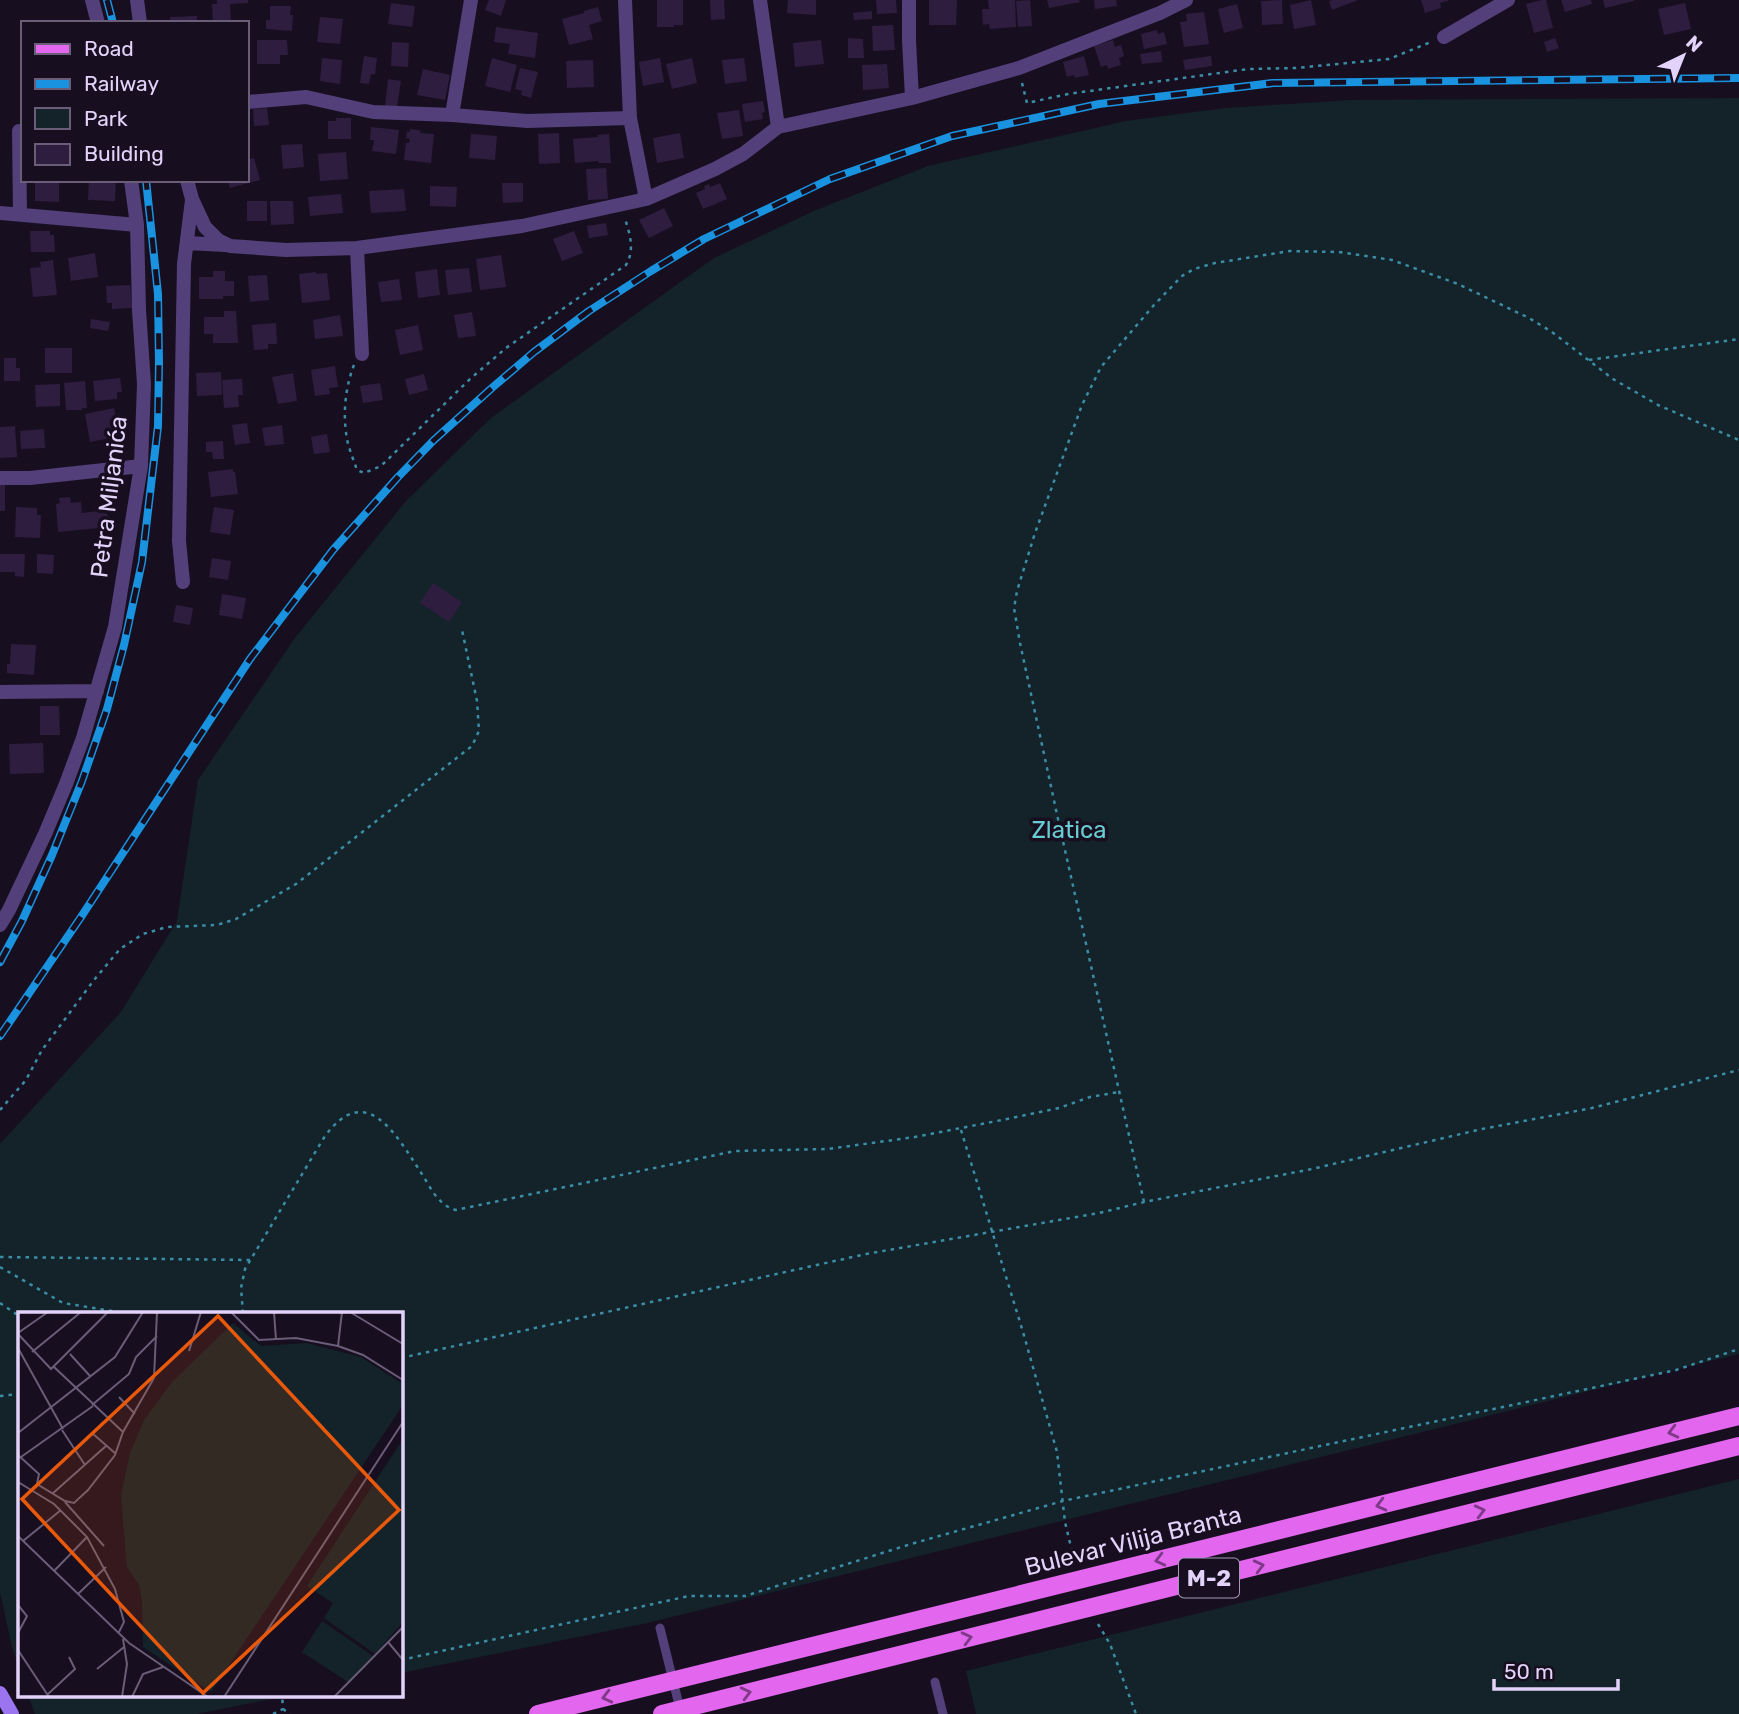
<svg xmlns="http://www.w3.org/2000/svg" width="1739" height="1714" viewBox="0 0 1739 1714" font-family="Rubik,sans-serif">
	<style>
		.green { fill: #132329 }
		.building { fill: #2e1d3f }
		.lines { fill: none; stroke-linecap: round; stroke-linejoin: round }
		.path { stroke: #3b8da6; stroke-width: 2.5; stroke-dasharray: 3.5 5; stroke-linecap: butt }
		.lane { stroke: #533f7a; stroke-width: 9 }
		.street { stroke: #533f7a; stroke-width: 14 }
		.secondary { stroke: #9b74f0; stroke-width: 14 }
		.primary { stroke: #e366ee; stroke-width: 18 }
		.rail-casing { stroke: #1992e0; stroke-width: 8 }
		.rail { stroke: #170f20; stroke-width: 5; stroke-dasharray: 16; stroke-linecap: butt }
		.oneway { stroke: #7d3a87 }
		.labels { text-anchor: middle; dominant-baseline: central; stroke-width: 7; stroke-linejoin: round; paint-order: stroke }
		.shield { fill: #170f20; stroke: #a698b9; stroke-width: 2 }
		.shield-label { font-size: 23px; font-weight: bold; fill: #e3d3fa }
		.street-label { font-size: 24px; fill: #e3d3fa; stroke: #170f20 }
		.park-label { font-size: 24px; fill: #67cdd2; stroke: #170f20 }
		.inset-road { fill: none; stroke: #695d77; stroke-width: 2 }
		.view { fill: #e8590c; fill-opacity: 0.15; stroke: #e8590c; stroke-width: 3.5 }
		.inset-edge { fill: none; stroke: #e3d3fa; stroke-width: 3.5 }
	</style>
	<rect width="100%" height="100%" fill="#170f20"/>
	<path class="green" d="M1739,98V1354L647,1623L401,1673V1313H19V1668L12,1647L0,1592V1144L121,1012L177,921L198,780L295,638L406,501L491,418L714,258L816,210L928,166L1126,121L1225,108L1352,100Z
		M1739,1479V1714H976L966,1671Z
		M28,1695H291L196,1714H35Z"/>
	<path class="building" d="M217,0H248V3L230,4L231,23H213L212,4H217Z
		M489,0H506L501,16L485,10Z
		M657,0H683V25H674V27H657Z
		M710,0H724L725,19L711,20Z
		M788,0H816V15L787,13Z
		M876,0H896L897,13L877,14Z
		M929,0H957L956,25H929Z
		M988,0H1015L1016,27L990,29L989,24L983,25L982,9H989Z
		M1030,0L1032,26L1018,27L1016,1Z
		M1047,0H1079L1080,2L1049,8Z
		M1094,0H1116L1117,6L1095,9Z
		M1282,0L1283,24L1262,25L1261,1Z
		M1311,0L1316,25L1294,29L1290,5Z
		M1333,0H1358L1332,10L1329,1Z
		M1421,0H1448V1L1440,3L1441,8L1425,13Z
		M1542,0H1546L1553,28L1534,33L1526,4Z
		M1561,0H1591L1592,4L1565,12Z
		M1603,0H1634V1L1605,8Z
		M391,3L415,6L412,27L388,24Z
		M1685,3L1691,29L1664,35L1658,9Z
		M1237,4L1243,28L1224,33L1218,9Z
		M270,6H291L290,15H293L292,31L266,29V20H270Z
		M598,7L602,21L589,25L593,39L569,45L562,19L584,13V11Z
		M872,11V19L854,20L853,13Z
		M1204,12L1209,44L1184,47L1180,22L1187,21L1186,14Z
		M197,16V23H170V17Z
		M320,17L343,19L340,44L317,42Z
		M893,25L895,50L873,51L872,26Z
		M496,27L538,33L535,58L508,54L510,44L494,42Z
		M1157,30L1158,34L1164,32L1167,44L1144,49L1141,34Z
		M848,38L863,39L864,58H848Z
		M1555,38L1559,48L1547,52L1544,42Z
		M257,40H287L288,55H280V64H257Z
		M821,40L824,64L795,67L793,43Z
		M1113,40L1115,47L1121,45L1124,56L1119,58L1121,65L1108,69L1107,65L1101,67L1094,46Z
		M392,42L409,43L408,67L391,66Z
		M1161,51L1162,62L1142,64L1140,54Z
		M364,56L377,58L375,75L371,74L369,84L360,83Z
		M1084,56L1089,75L1075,78L1074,75L1067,77L1063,62Z
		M1211,56L1212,66L1185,70L1183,60Z
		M322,58L342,60L340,84L320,81Z
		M492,58L517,65L510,92L485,86Z
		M660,58L664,82L643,86L639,62Z
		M692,58L697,83L672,89L666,64Z
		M744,58L747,81L725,84L722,60Z
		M593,60L594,87L567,88L566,61Z
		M887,64L889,88L863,90L862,65Z
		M520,68L538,72L531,98L521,95L522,91L515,89Z
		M423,69L450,75L445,100L417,95Z
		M388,79L401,81L397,107L385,106Z
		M763,101L765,112L762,113L763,119L745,122L742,104Z
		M267,108L269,125L254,126L253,109Z
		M739,110L743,136L722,139L717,113Z
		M336,118H351V139H328V121H336Z
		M371,127L399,130L396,154L372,151L374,140H370Z
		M410,129L420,130V133L434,134L431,163L404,160L406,143H409L410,139L406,138L407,131L410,132Z
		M559,133L560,163L539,164L538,134Z
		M680,133L684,158L657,163L653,138Z
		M471,134L497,136L495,160L469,158Z
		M609,134L611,163H599L598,161L575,163L573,139L598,137V135Z
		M302,144L304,167L283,169L281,145Z
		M346,152L348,179L320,181L318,154Z
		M254,158L260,180L230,188L228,180H247V159Z
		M606,168L608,199L588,200L586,169Z
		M35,180H59V202L35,201Z
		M89,180H116L115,201L88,200Z
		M502,183H523V202L503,203Z
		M720,183L727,199L703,209L696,193L705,189L704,186L709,184L710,187Z
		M430,186L457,187L456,207L430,206Z
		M404,189L406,211L371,213L369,191Z
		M341,194L343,213L310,216L308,197Z
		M247,201H267V221H247Z
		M270,201H293L294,224L271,225Z
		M664,208L673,226L649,238L639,220Z
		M606,223L608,235L589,238L587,226Z
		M30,231H50V235H54L55,252H31Z
		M574,231L583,253L562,261L553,239Z
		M95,253L98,277L71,281L68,258Z
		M501,255L506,287L480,290L476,259Z
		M53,260L57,295L33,297L30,268L41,267L40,262Z
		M469,268L472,292L448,295L445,270Z
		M437,269L440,295L418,298L415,272Z
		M213,271H225V281H234V296H223V299H199V277H213Z
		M316,272V274L327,273L330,300L302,303L299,274Z
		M267,275L269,300L250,302L248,276Z
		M399,279L402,300L381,302L378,282Z
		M130,285L132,308L112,309V303H107L106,286Z
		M224,311H236L238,343H213V334H204V317H224Z
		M472,312L476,336L458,338L454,315Z
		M340,315L343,336L315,339L313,320Z
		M91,319L110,322L108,331L90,328Z
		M276,323L277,344H268V349L254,350L252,325Z
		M418,325L423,350L400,355L395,330Z
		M45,348H72V373H45Z
		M4,358H16V368H20V381H4Z
		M335,366L338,387L329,388L330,394L315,396L311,370Z
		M221,372L222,395L197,396L196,373Z
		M293,373L297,401L278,404L272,377Z
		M424,374L428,390L409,395L405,379Z
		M120,378L122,392H117V399L95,401L93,381Z
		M242,379L243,395H238L239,407L224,408L222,380Z
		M85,381L87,408H82V410H66L64,383Z
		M380,383L383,400L363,403L360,386Z
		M60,384V406L36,407L35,385Z
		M114,408L120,436L90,442L85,414Z
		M247,423L250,443L235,445L232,425Z
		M282,425L284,444L265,446L262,428Z
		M15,426L17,457L0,458V427Z
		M44,429L45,448L21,449L20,431Z
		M327,434L330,452L314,454L311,437Z
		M223,441L224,459H213L212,452H206V442Z
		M233,469V472H235L238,494L211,497L208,472Z
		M0,483H5V511H0Z
		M70,497L71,503L81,502L82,513L107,510L109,527L58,532L56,504L60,503L59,498Z
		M16,507L37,508V515H41L40,538L15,537Z
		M214,507L234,510L230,535L210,532Z
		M0,554H25L24,577L15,576V572H0Z
		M37,554L54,555L53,574L37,573Z
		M212,558L231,561L228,580L209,577Z
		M433,583L462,602L449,622L420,603Z
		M222,594L246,598L242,619L219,615Z
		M176,605L193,608L190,625L173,622Z
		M11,644L36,645L34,675L7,673V664H10Z
		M40,706H59L60,735H40Z
		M43,743L44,773L10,774L9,744Z"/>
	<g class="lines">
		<path class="path" d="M1022,83L1027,103L1068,94L1248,69L1296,68L1389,59L1431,42
			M1589,360L1739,339
			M354,365C346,385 343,410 346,432C347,445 353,458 357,470L364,473L381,466L470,379L506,348L626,265C635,250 630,234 625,219
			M0,1110L26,1080L42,1050L94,980L120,949L143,934L167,927L217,925L236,919L296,884L472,746L479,731L477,701L462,630
			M961,1130L1023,1332L1057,1452L1065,1522L1070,1543L1077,1562
			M1144,1202L1058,819L1020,643L1014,608L1017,591L1035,533L1082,405L1101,367L1154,305L1182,276L1194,269L1215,263L1290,251L1339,252L1392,260L1458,284L1529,318L1552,332L1613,379L1658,405L1739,440
			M0,1257L251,1260
			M0,1267L63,1303L124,1313
			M0,1303L19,1316
			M243,1313L241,1288L245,1269L325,1136C366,1081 395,1133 420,1171C430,1186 437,1205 456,1210L735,1151L828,1149L915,1137L1007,1119L1059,1108L1090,1097L1119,1092
			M401,1358L866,1254L1099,1213L1144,1202L1312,1169L1482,1129L1592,1108L1739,1070
			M0,1396L19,1394
			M1098,1624L1110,1644L1136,1714
			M401,1660L689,1596H745L911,1544L1063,1501L1676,1370L1739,1349
			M283,1709L290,1714
			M273,1714L283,1709L282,1695"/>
		<path class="lane" d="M660,1628L680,1709
			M935,1682L943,1714"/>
		<path class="street" d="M92,0L98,23
			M137,0L140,23
			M625,0L630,118L646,199
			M760,0L778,127
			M909,0V40L912,98
			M1444,37L1508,0
			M247,102L306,97L373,112L452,115L527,121L630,118
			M452,115L471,0
			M19,131L20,214
			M187,180L192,199L205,227L218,240L230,246L286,250L357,248L522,226L646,199L715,169L743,154L778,127L912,98L1019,68L1160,13L1186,0
			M0,213L137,225
			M187,243L225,245
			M357,248L362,354
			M0,478H30L141,466
			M183,582L179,541L184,264L192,200
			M0,692L97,691
			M0,925L9,910L45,834L66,784L83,738L115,627L141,466L144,384L139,310L137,225L131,180"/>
		<path class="secondary" d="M0,1693L12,1714"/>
		<path class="primary" d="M538,1714L1739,1416
			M662,1714L1739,1446"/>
		<g class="rail-casing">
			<path id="rail" d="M107,0L113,23
				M0,962L22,921L52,855L82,781L107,709L124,645L142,562L158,426L159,363L158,294L146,180
				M0,1036L81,917L250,659L333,550L398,477L434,440L493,387L534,352L589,311L651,271L704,239L830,179L952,136L1099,104L1273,83L1739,78"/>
		</g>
		<use href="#rail" class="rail"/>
	</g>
	<defs><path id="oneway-chevron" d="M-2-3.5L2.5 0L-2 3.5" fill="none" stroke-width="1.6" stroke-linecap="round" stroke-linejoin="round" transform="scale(1.75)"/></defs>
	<g class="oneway">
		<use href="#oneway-chevron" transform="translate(1673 1432) rotate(166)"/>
		<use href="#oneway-chevron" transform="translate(1381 1505) rotate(166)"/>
		<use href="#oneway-chevron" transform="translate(1480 1511) rotate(-14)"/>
		<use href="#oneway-chevron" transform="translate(1160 1560) rotate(166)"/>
		<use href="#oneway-chevron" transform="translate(1259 1566) rotate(-14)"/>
		<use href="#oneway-chevron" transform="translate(967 1638) rotate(-14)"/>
		<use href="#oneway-chevron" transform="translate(746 1693) rotate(-14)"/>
		<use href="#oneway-chevron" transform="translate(607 1697) rotate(166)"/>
	</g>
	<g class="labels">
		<rect class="shield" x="1179" y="1558.5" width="60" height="39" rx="5"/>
		<g class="shield-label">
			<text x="1209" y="1578">M-2</text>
		</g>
		<g class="street-label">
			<text transform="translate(109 497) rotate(-83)">Petra Miljanića</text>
			<text transform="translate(1133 1541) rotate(-14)">Bulevar Vilija Branta</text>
		</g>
		<g class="park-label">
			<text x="1069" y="830">Zlatica</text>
		</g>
	</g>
	<g transform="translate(18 1312)">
		<rect width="385" height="385" fill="#170f20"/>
		<path d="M215,11L243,34L288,31L343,45L385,72V93L193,380L125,335L124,289L121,273L109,255L103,183L112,141L126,108L154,70ZM385,127V310L357,342L306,306L315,291L289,274ZM304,309L355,344L330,370L284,340Z" fill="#132329"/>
		<path class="inset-road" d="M213,0L241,28L278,26L320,34L345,43L385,68M256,0L258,28M332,0L385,32M0,21L30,0M0,22L33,57L90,0M320,34L324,0M0,36L45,117M171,39L183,0M14,40L63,0M52,42L72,64M36,55L105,120M101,85L117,102M74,93L111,62L118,45L139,24M44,118L67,153M0,121L97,45L125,0M74,121L98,142M0,143L21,162L19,172L47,189L56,191L70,178L97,143L105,120L136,66L139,0M3,145L75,94M0,170L36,192L69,225L97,277L106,310L101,320M34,182L88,134M47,190L86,234M0,224L111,331L190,385M5,229L43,198M36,259L69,225M60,282L88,255M0,293L9,304L0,321M370,330L385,348M0,338L31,385M79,357L106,335M30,382L57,357L51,345M104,385L109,352L105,327M114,385L125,362L145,355M206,385L385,110M316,385L385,315"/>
		<path class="view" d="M200,4L381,198L185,381L4,187Z"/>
		<rect width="385" height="385" class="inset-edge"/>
	</g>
	<rect x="21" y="21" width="228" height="161" fill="#170f20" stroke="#695d77" stroke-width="2"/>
	<rect x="35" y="44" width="35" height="10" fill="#e366ee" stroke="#695d77" stroke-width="2"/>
	<text x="84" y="56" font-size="21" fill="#e3d3fa">Road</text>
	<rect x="35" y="79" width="35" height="10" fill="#1992e0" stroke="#695d77" stroke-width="2"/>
	<text x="84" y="91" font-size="21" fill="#e3d3fa">Railway</text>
	<rect x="35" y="108" width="35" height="21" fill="#132329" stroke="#695d77" stroke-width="2"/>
	<text x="84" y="126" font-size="21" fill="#e3d3fa">Park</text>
	<rect x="35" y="144" width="35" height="21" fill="#2e1d3f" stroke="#695d77" stroke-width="2"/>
	<text x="84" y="161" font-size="21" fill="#e3d3fa">Building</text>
	<g transform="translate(1683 56) rotate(43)" stroke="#170f20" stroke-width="5" paint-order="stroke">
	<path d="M0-5L12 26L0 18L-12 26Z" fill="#e3d3fa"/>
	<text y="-10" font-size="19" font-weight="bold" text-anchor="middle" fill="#e3d3fa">N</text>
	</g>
	<path d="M1494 1679v10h124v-10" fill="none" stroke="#e3d3fa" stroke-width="3.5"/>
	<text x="1504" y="1679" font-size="21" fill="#e3d3fa" stroke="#170f20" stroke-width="5" paint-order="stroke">50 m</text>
</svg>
